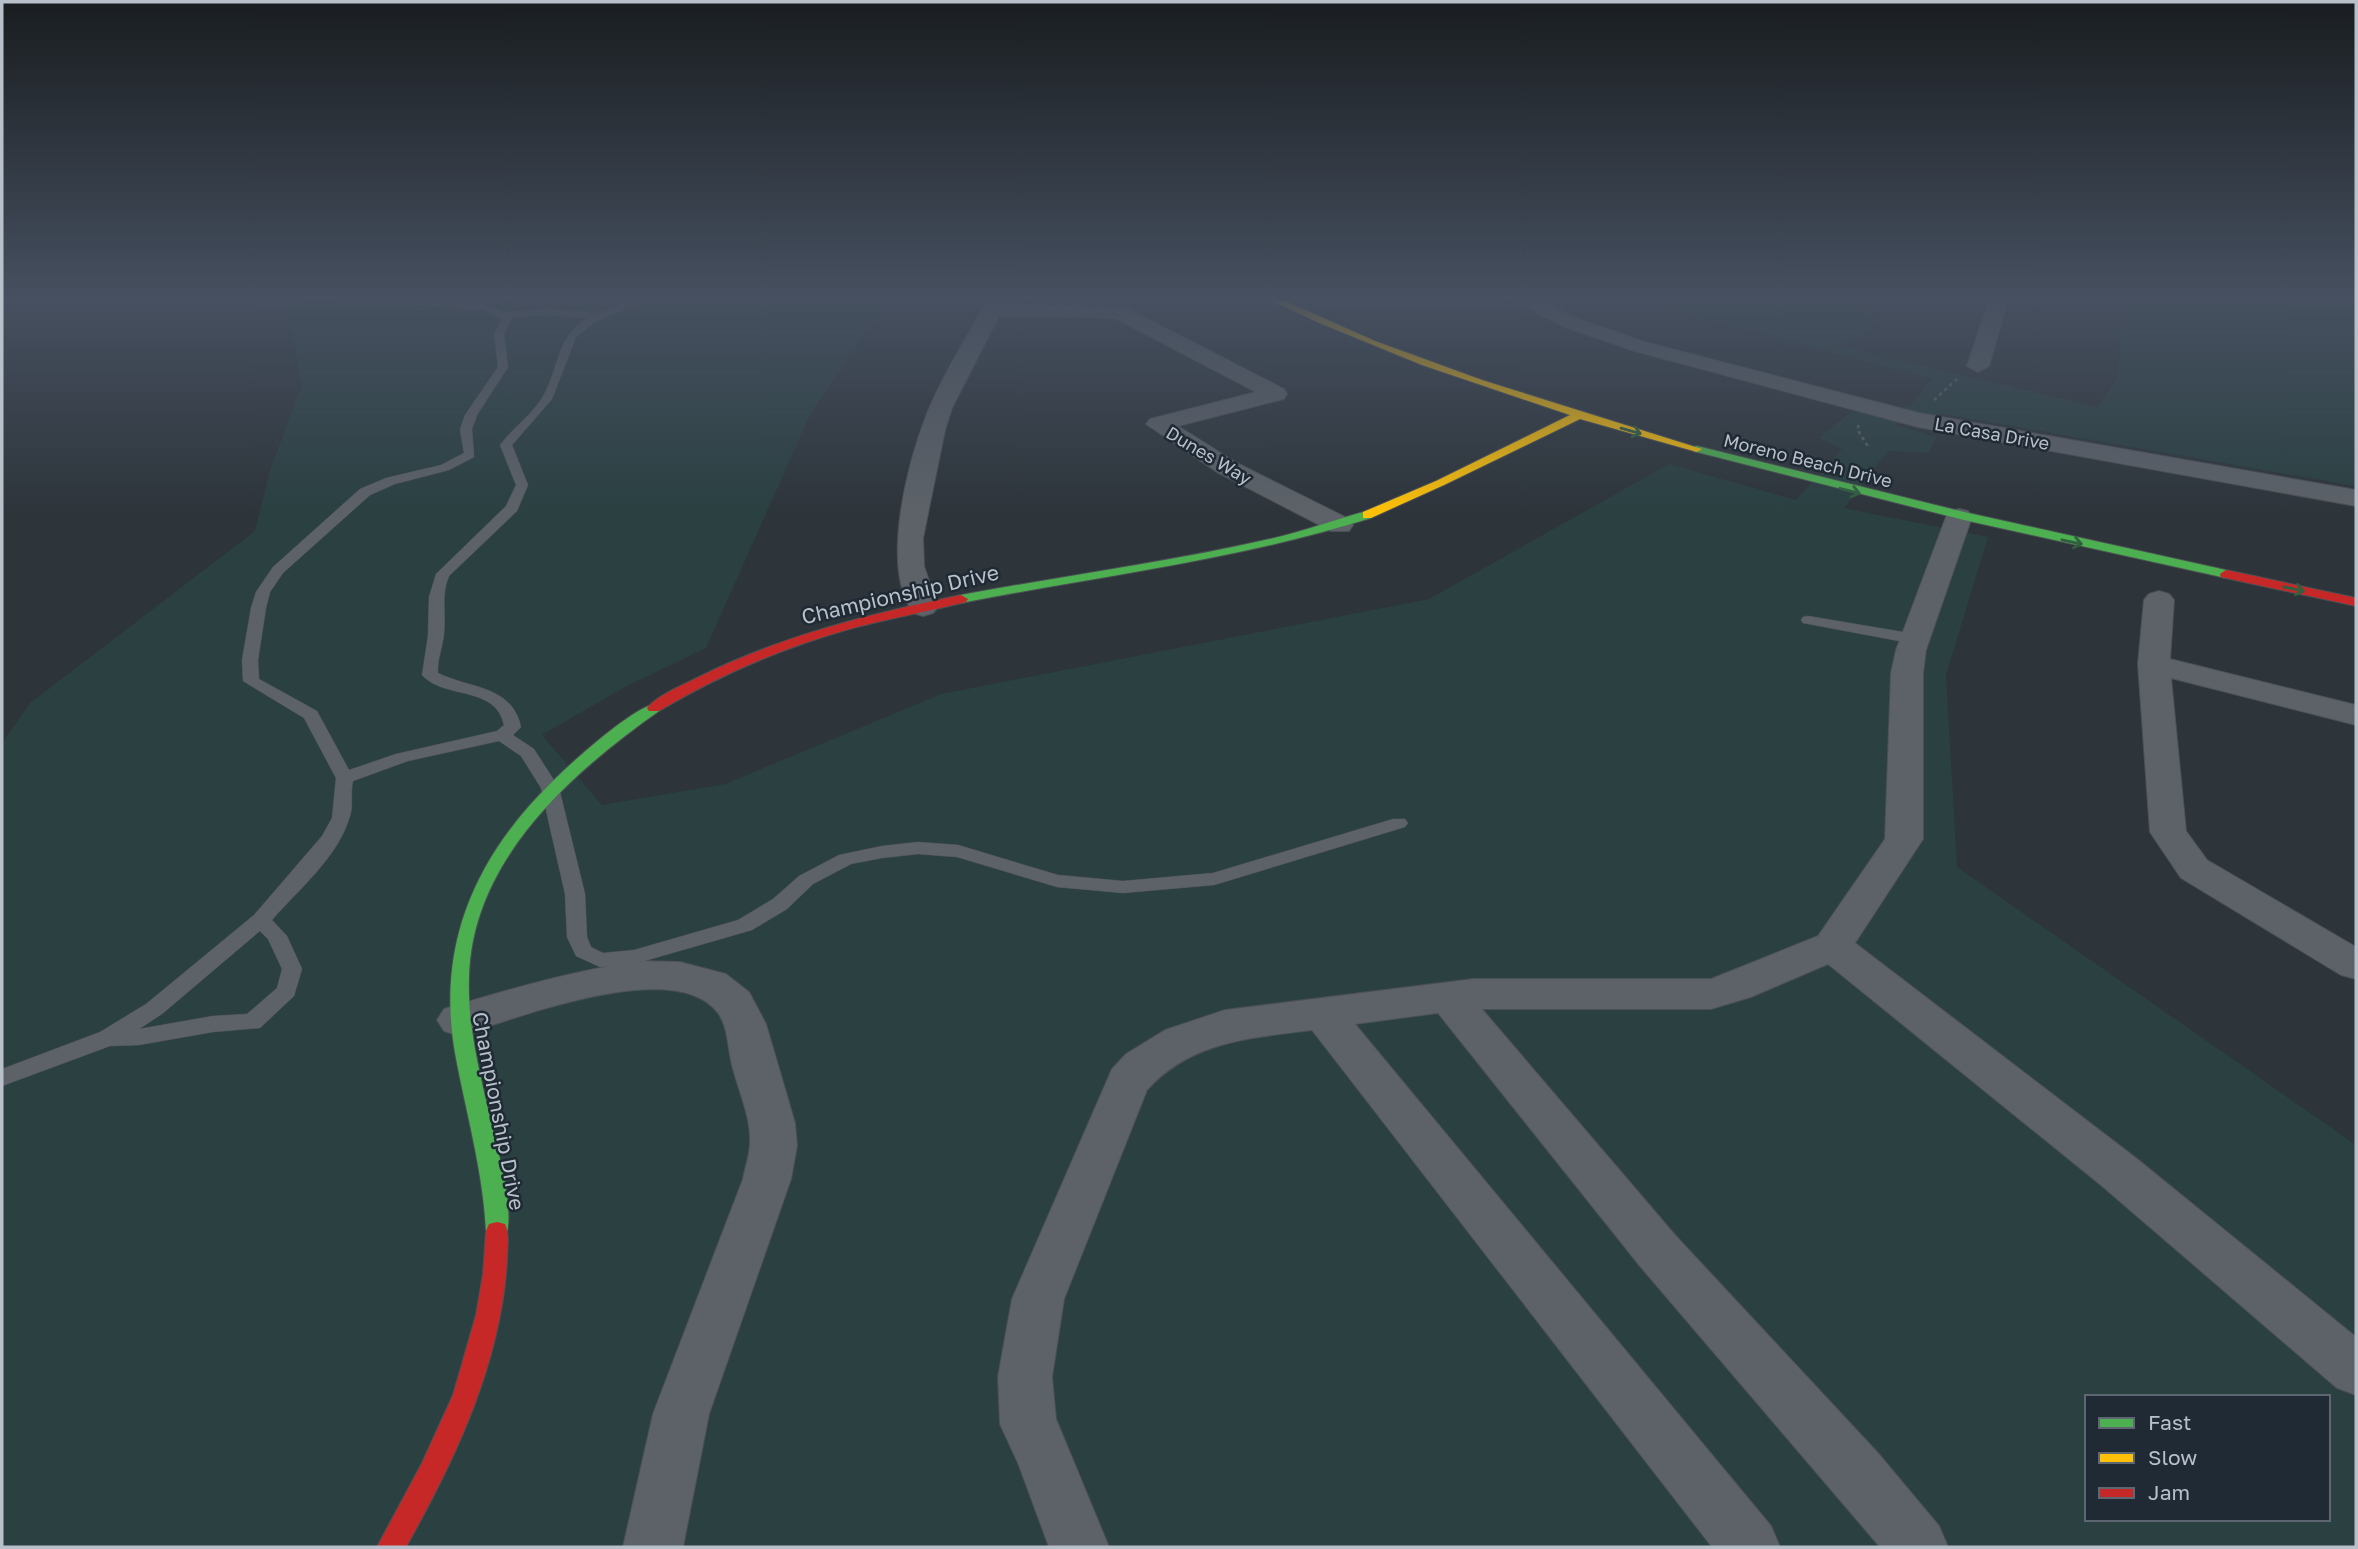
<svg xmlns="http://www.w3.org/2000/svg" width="2358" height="1549" viewBox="0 0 2358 1549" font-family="'Golos Text',sans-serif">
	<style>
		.green { fill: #2a4041; fill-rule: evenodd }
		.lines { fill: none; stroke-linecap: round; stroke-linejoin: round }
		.lane-casing { stroke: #4b5054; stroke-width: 1 }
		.street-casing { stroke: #4b5054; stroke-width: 2 }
		.fast-casing { stroke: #4b5054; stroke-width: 2 }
		.slow-casing { stroke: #4b5054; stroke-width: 2 }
		.jam-casing { stroke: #4b5054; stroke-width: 2 }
		.path { stroke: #5b6165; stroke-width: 2.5; stroke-dasharray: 3.5 3.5; stroke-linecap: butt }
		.lane { fill: #5d6268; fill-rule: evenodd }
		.street { fill: #5d6268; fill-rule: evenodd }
		.fast { fill: #4caf50; fill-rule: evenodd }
		.slow { fill: #ffc107; fill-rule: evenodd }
		.jam { fill: #c62828; fill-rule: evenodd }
		.oneway { stroke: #325f40 }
		.labels { text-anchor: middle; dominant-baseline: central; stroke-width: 5; stroke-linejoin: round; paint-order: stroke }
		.far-street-label { font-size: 18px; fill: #b8c0ca; stroke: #202a35 }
		.street-label { font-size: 21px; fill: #b8c0ca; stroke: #202a35 }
	</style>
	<rect width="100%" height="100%" fill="#2d343a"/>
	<path class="green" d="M278,297H889L811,413L706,648L625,687L542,735L602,805L725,784L941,694L1429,599L1669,464L1796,500L1842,449L1819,438L1850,413L1910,406L1932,379L1656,306L1639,297H1848L1863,305L1875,321L1867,333L1836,345L2097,407L2117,380L2124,297H2356V486L1943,414L1895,425L1937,437L1928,453L1888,451L1844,508L1988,537L1946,675L1957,867L2356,1145V1547H2V743L30,703L255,531L271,467L301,388L290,310ZM2087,1397H2328V1519H2087Z"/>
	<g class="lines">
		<g class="lane-casing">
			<path id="lane" d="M301,297H365L486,304L503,312L551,309L598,313L638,297H652L597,321L576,337L552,399L512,445L528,485L517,511L449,576C441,595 446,613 444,633C443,647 437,659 438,673C470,689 512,685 521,727L513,735L534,749L559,788L585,894L587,937L591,947L603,953L634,950L738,920L773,899L799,876L839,855L882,846L918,842L958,845L1058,875L1123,881L1213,873L1393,819H1405L1408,823L1405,827L1214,885L1123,893L1057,887L957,857L918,854L882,858L851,864L813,884L787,909L752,930L634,964L600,967L576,956L567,937L565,894L541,788L521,756L499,741L408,761L353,781C350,794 354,807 349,819C337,858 298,890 272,920L287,936L302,969L294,996L260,1028L213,1032L139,1045L110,1046L2,1086V1069L100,1032L146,1004L254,915L322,836L332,818L336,778L304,718L243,681L242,660L251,608L256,592L273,567L360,489L386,478L441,465L464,453L460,429L465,415L498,367L494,334L502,319L484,310ZM551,315L588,318C554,337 560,372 540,401C529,417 512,429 500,445L516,485L506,506L436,574L429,597L428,636L422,675C445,700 496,685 504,725L497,731L396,754L349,770L317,711L259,679L258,660L266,608L270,592L283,573L370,495L395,484L449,470L474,457L472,429L477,415L508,367L504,334L512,317ZM260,931L268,939L282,969L277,988L247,1014L213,1016L139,1029L162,1014Z
				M1808,616L1915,634L1923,639L1915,644L1803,623L1801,620L1803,617Z"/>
		</g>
		<g class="street-casing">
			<path id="street" d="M989,297H1008L1005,304L1126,308L1284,389L1287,394L1284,399L1178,426L1235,462L1349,519L1353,525L1349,531H1331L1217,472L1146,424L1150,419L1256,392L1115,318L999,316L952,408L945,430L923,538L924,566L938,607L933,613L923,616L913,613C880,566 908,461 928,411C944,372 969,334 989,297Z
				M1506,297H1532L1579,319L1645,342L1919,413L2356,490V506L1918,427L1631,350L1565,327Z
				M1990,297H2009L1989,366L1978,372L1967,366Z
				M1959,509L1968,511L1972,517L1926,650L1923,673V839L1855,943L2136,1158L2356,1337V1395L2337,1388L2102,1186L1828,964L1751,997L1711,1009H1482L1675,1235L1878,1453L1939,1526L1948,1547H1880L1639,1265L1438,1013L1355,1024L1771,1526L1780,1547H1712L1312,1030C1251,1038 1191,1041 1147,1090L1064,1299L1052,1377L1056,1419L1109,1547H1049L1018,1463L1000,1424L998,1377L1012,1299L1112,1069L1126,1054L1165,1030L1225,1010L1473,979H1711L1818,936L1885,839L1891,673L1896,650L1946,517L1950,511Z
				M2159,591L2169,594L2174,600L2170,659L2356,705V725L2171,678L2186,831L2207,860L2356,947V979L2341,975L2181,878L2150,832L2138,664L2144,600L2149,594Z
				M643,961L680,962L726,974L749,992L766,1024L795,1123L797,1146L791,1179L709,1414L683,1547H623L653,1414L743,1179C745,1167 750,1155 750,1142C751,1116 738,1090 732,1065C728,1050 728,1026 718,1013C675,955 515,1019 459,1036L444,1031L437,1020L444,1009C510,989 574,970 643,961Z"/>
		</g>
		<g class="fast-casing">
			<path id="fast" d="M1697,446L1964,512L2226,570L2232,574L2226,578L1964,520L1693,451V447Z
				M1367,511L1373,515L1371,518C1237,560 1099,576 961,603L954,599L961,595C1062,576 1164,563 1265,540C1299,533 1333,520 1367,511Z
				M654,704L661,708L659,711C571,773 472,860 469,977C467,1032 483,1085 495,1139C501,1162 515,1216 505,1238L497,1240L489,1238L486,1231C483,1170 466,1113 455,1053C436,944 476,856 553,781C572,762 630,710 654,704Z"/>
		</g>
		<g class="slow-casing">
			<path id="slow" d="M1264,297H1276L1375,341L1482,380L1702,449L1697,452L1580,419L1444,485L1371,518H1363V512L1436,481L1570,415L1422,365L1317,322Z"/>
		</g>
		<g class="jam-casing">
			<path id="jam" d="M2226,570L2356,598V606L2221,577L2220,574Z
				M961,595L968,599L966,602C926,612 885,619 846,630C779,649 718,676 659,711H649L647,708C658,695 681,686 697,678C780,636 870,614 961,595Z
				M497,1222L505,1224C510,1235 507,1249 507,1261C501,1363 455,1460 406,1547H377L422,1463L453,1395L476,1315L483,1274L486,1231L489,1224Z"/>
		</g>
		<path class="path" d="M1934,400L1957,379
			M1859,425L1857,429L1869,448"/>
		<use href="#lane" class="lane"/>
		<use href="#street" class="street"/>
		<use href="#fast" class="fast"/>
		<use href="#slow" class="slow"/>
		<use href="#jam" class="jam"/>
	</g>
	<defs><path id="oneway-shaft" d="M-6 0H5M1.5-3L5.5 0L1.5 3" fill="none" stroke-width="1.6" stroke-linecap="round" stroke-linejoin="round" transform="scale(1.75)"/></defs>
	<g class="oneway">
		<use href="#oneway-shaft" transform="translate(1631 431) rotate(16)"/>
		<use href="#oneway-shaft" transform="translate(1850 491) rotate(14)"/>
		<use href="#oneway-shaft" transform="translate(2072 542) rotate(12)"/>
		<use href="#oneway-shaft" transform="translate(2294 589) rotate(12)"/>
	</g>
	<linearGradient id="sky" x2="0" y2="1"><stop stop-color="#191d20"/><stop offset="0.58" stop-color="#465060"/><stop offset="1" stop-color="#465060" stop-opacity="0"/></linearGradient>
	<rect width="2358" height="514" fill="url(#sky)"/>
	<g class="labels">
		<g class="far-street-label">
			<text transform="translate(1992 433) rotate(10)">La Casa Drive</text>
			<text transform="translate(1209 455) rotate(31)">Dunes Way</text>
			<text transform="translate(1808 460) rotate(14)">Moreno Beach Drive</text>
		</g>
		<g class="street-label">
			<text transform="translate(900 594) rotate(-13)">Championship Drive</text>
			<text transform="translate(499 1111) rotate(79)">Championship Drive</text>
		</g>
	</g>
	<rect width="2358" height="1549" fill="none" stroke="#b8c0ca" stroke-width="7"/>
	<rect x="2085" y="1395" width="245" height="126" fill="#202a35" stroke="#5d6671" stroke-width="2"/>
	<rect x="2099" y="1418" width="35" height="10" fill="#4caf50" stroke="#5d6671" stroke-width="2"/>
	<text x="2148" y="1430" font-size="21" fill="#b8c0ca">Fast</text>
	<rect x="2099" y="1453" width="35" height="10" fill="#ffc107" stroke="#5d6671" stroke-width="2"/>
	<text x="2148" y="1465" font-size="21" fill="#b8c0ca">Slow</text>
	<rect x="2099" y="1488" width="35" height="10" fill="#c62828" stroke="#5d6671" stroke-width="2"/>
	<text x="2148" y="1500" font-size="21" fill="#b8c0ca">Jam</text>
</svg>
